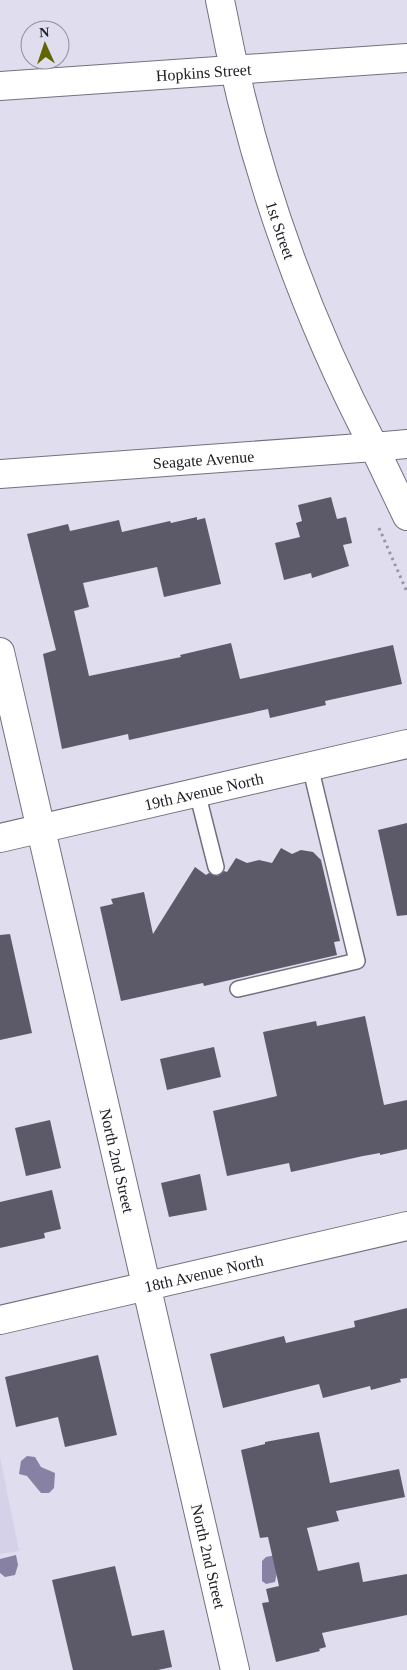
<svg xmlns="http://www.w3.org/2000/svg" width="407" height="1670" viewBox="0 0 407 1670" font-family="Georgia,serif">
	<style>
		.built { fill: #d5d1e9 }
		.water { fill: #8781a4 }
		.building { fill: #5c5a68 }
		.lines { fill: none; stroke-linecap: round; stroke-linejoin: round }
		.service-casing { stroke: #73717f; stroke-width: 18 }
		.minor-casing { stroke: #73717f; stroke-width: 30 }
		.tertiary-casing { stroke: #73717f; stroke-width: 30 }
		.path { stroke: #9795a2; stroke-width: 3; stroke-dasharray: 2.5 4; stroke-linecap: butt }
		.service { stroke: #fff; stroke-width: 15 }
		.minor { stroke: #fff; stroke-width: 28 }
		.tertiary { stroke: #fff; stroke-width: 28 }
		.labels { text-anchor: middle; dominant-baseline: central; stroke-width: 5; stroke-linejoin: round; paint-order: stroke }
		.street-label { font-size: 16px; fill: #212026; stroke: #dfddee }
	</style>
	<rect width="100%" height="100%" fill="#dfddee"/>
	<path class="built" d="M0,1457L19,1551L0,1554Z"/>
	<path class="water" d="M27,1456L35,1457L41,1467L55,1473L54,1488L49,1493H41L27,1476L19,1474L21,1461Z
		M294,1551L277,1572L275,1582L266,1584L262,1581V1561L266,1557Z
		M16,1555L18,1565L15,1575L5,1577L0,1573V1559Z"/>
	<path class="building" d="M331,497L337,519L346,517L352,543L343,545L349,566L312,578L311,573L284,580L275,543L300,537L296,523L302,521L298,505Z
		M197,517V520L205,518L221,584L164,597L157,567L83,583L89,607L74,611L89,676L181,657L180,655L231,643L240,679L393,645L402,684L325,701L326,705L270,718L268,709L129,740L128,734L62,749L43,654L56,650L27,534L68,524L70,531L119,520L122,532L170,521L171,523Z
		M407,823V915L397,916L378,830Z
		M281,848L292,854L301,850L313,852L321,860L340,941L334,942L337,955L204,986L203,983L121,1001L100,907L113,904L111,899L144,892L153,934L195,867L206,875L209,873L218,876L224,871L227,872L236,858L247,863L259,860L272,863Z
		M10,934L32,1033L0,1040V935Z
		M365,1016L384,1105L407,1100V1149L380,1155V1153L363,1156L291,1172L289,1163L227,1176L213,1111L277,1096L263,1032L316,1021L317,1026Z
		M214,1047L221,1077L167,1090L160,1059Z
		M50,1120L61,1168L26,1176L15,1128Z
		M200,1174L207,1210L169,1217L161,1183Z
		M52,1190L61,1229L44,1233L45,1238L0,1248V1202Z
		M407,1308V1378L400,1379L401,1382L371,1390L370,1386L323,1398L319,1384L223,1408L210,1354L284,1336L286,1343L355,1327L354,1321Z
		M98,1355L117,1435L65,1447L58,1417L16,1427L5,1377Z
		M319,1432L330,1483L399,1469L405,1497L336,1511L339,1521L307,1528L318,1571L359,1562L363,1582L407,1574V1615L322,1633L326,1647L319,1649L320,1651L276,1662L262,1603L269,1602L266,1589L279,1586L268,1537L260,1538L241,1450L265,1444V1442Z
		M115,1566L132,1636L164,1630L172,1667L158,1670H73L52,1580Z"/>
	<g class="lines">
		<g class="service-casing">
			<path id="service" d="M197,792L216,867
				M238,989L357,961L310,766"/>
		</g>
		<g class="minor-casing">
			<g id="minor">
				<path id="s1" d="M220,0C249,156 300,306 374,447L407,444"/>
				<path id="s2" d="M0,86L407,58"/>
				<path id="s3" d="M0,652L235,1670"/>
				<path id="s4" d="M0,838L407,744"/>
				<path id="s5" d="M0,1320L407,1226"/>
			</g>
		</g>
		<g class="tertiary-casing">
			<g id="tertiary">
				<path id="s6" d="M0,474L374,447L407,516"/>
			</g>
		</g>
		<path class="path" d="M379,528L407,592"/>
		<use href="#service" class="service"/>
		<use href="#minor" class="minor"/>
		<use href="#tertiary" class="tertiary"/>
	</g>
	<g class="labels">
		<g class="street-label">
			<text stroke="none"><textPath href="#s2" startOffset="204">Hopkins Street</textPath></text>
			<text stroke="none"><textPath href="#s1" startOffset="238">1st Street</textPath></text>
			<text stroke="none"><textPath href="#s6" startOffset="204">Seagate Avenue</textPath></text>
			<text stroke="none"><textPath href="#s4" startOffset="209">19th Avenue North</textPath></text>
			<text stroke="none"><textPath href="#s3" startOffset="522">North 2nd Street</textPath></text>
			<text stroke="none"><textPath href="#s5" startOffset="209">18th Avenue North</textPath></text>
			<text stroke="none"><textPath href="#s3" startOffset="928">North 2nd Street</textPath></text>
		</g>
	</g>
	<g transform="translate(45 45) rotate(357)"><circle r="24" fill="#dfddee" stroke="#93919e"/>
	<path d="M0-4L9 19L0 12L-9 19Z" fill="#616500"/>
	<text y="-8" font-size="14" font-weight="bold" text-anchor="middle" fill="#212026">N</text>
	</g>
</svg>
